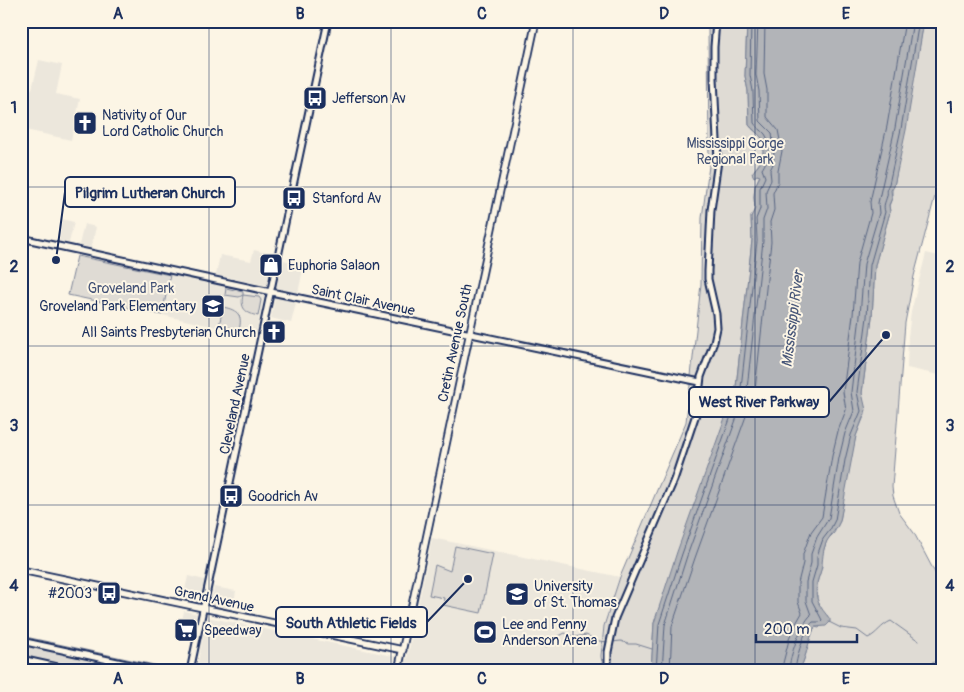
<svg xmlns="http://www.w3.org/2000/svg" width="964" height="692" viewBox="0 0 964 692" font-family="Pangolin,sans-serif">
	<style>
		.built { fill: #ece7dc }
		.green { fill: #dfdbd4; stroke: #7d8599 }
		.water { fill: #b2b4b8; stroke: #767f94 }
		.lines { fill: none; stroke-linecap: round; stroke-linejoin: round }
		.shore { stroke: #576482; stroke-width: 1 }
		.stream { stroke: #767f94; stroke-width: 1 }
		.tertiary-casing { stroke: #1b2f5e; stroke-width: 9 }
		.secondary-casing { stroke: #1b2f5e; stroke-width: 9 }
		.tertiary { stroke: #fcf5e5; stroke-width: 5 }
		.secondary { stroke: #fcf5e5; stroke-width: 5.5 }
		.grid { fill: none; stroke: #1b2f5e; stroke-width: 1; stroke-opacity: 0.55 }
		.labels { text-anchor: middle; dominant-baseline: central; stroke-width: 4; stroke-linejoin: round; paint-order: stroke }
		.poi-label { font-size: 14px; fill: #1b2f5e; stroke: #fcf5e5; text-anchor: start }
		.park-label { font-size: 14px; fill: #425176; stroke: #fcf5e5 }
		.street-label { font-size: 14px; fill: #1b2f5e; stroke: #fcf5e5 }
		.water-label { font-size: 15px; font-style: italic; fill: #485779; stroke: #fcf5e5 }
		.leader { fill: none; stroke: #1b2f5e; stroke-width: 2 }
		.callout-dot { fill: #1b2f5e; stroke: #fcf5e5; stroke-width: 2 }
		.callout { fill: #fcf5e5; stroke: #1b2f5e; stroke-width: 2 }
		.callout-label { font-size: 15px; text-anchor: middle; font-weight: bold; fill: #1b2f5e }
		.neatline { fill: none; stroke: #1b2f5e; stroke-width: 2 }
		.grid-label { font-size: 16px; text-anchor: middle; font-weight: bold; fill: #1b2f5e }
	</style>
	<rect width="100%" height="100%" fill="#fcf5e5"/>
	<filter id="ink" filterUnits="userSpaceOnUse"><feTurbulence type="fractalNoise" baseFrequency=".02" numOctaves="2"/><feDisplacementMap in="SourceGraphic" scale="10" xChannelSelector="R" yChannelSelector="G"/><feConvolveMatrix kernelMatrix="1 2 1 2 8 2 1 2 1" color-interpolation-filters="sRGB"/></filter>
	<g filter="url(#ink)">
		<path class="built" d="M39,60L62,65L56,94L80,99L71,140L21,129V86L32,89Z
			M61,219L74,222L69,243L56,240Z
			M84,224L96,227L91,248L79,245Z
			M254,250L274,255L283,260L304,265L298,293L291,291L289,301L296,303L291,323L271,318L277,288L216,275L220,255L251,261Z
			M926,253L943,257V376L907,368L908,337L911,312Z
			M170,275L264,296L256,336L162,315Z
			M432,538L620,577L604,626L601,656L603,671H196L207,617L407,659Z
			M188,576L205,580L200,602L183,599Z
			M214,587L236,591L233,609L210,604Z
			M184,611L198,614L192,639L179,636Z"/>
		<path class="green" d="M708,21H747L745,76L748,91L749,125C752,130 758,133 761,137C767,147 762,161 755,169L757,175H760L755,186L754,197L755,209L751,217L752,240L736,387L654,623L651,671H603L601,656L604,626L620,577L686,422L701,284L702,218L709,166Z
			M924,21H943V158L939,181L914,276L905,323L892,487L893,496L899,513L914,533L943,588V658C911,678 836,671 798,671C806,662 808,639 815,627L819,628L828,616L823,613L817,599V583L822,566L821,558L827,540L834,533L840,521L850,461L856,436L865,414L862,393L872,317L875,265L890,212L889,206L892,198V190L894,186Z
			M77,256L170,275L162,315L68,295Z
			M226,288L243,292V295L259,297L261,300L258,316C245,313 240,308 243,295L239,297L225,295Z
			M223,307C238,310 243,315 239,330L219,326Z
			M455,546L493,554L481,613L443,605L444,598L429,595L435,565L450,571Z
			M21,636L182,671H40L21,667Z"/>
		<path class="water" d="M747,21H924L906,130L894,186L891,190L892,198L889,205L890,212L875,265L872,317L862,393L866,410L856,436L840,521C837,529 831,534 827,541C823,549 823,556 822,564C822,571 818,577 817,583C814,600 820,607 830,619V622L826,626L815,627C808,639 806,662 798,671H651L654,623L677,552L736,387L752,240L751,217L755,209L754,197L755,186L760,176L757,175L754,177L752,173L762,161L763,152L762,138L749,125L748,91L745,76Z"/>
		<g class="lines">
			<path class="shore" d="M656,671L659,624L682,554L741,388L757,241L756,219L760,209V188L765,177L762,169C768,161 772,144 765,134C762,130 757,128 754,123L753,91L750,75L751,21
				M662,671L665,625L687,556L747,389L763,241V220L767,209L766,191L771,180L770,170L773,164L774,151L772,133L760,121L759,91L756,75L758,21
				M670,671L672,626L695,558L755,391L771,242L770,222L774,210L773,193L778,182V171L782,151L778,130L767,117V90L764,74L765,21
				M781,671L791,632L802,613L798,602V583L803,563V554L811,532L822,517L832,456L838,431L846,410L843,392L853,315L857,263L871,213L870,202L887,126L905,21
				M789,671C789,657 801,624 811,615L806,601V582L811,563V554L817,537L829,518L839,458L845,433L854,411L851,392L860,316L864,264L879,213L878,203L895,128L913,21
				M795,671C796,659 804,629 813,622H820L822,620L812,601V582L817,565V556L823,539L830,530L835,520L845,460L851,435L861,411L857,392L867,317L870,265L885,212C883,205 885,203 887,196C888,191 886,189 889,184L901,129L919,21"/>
			<path class="stream" d="M829,622L841,628L857,630L868,638C877,634 881,625 891,621L919,641
				M612,642L621,641L628,644H636L652,649
				M546,647L553,639L565,633L574,637L586,635L599,641L608,642"/>
			<g class="tertiary-casing">
				<path id="tertiary" d="M21,238L271,292L700,382
					M21,641L159,671
					M21,659L76,671
					M190,671L328,21
					M608,671V652L615,618L674,480L697,411L701,377L714,342L717,328L716,314L708,279V271L711,210L718,161L714,78V47L716,21"/>
			</g>
			<g class="secondary-casing">
				<path id="secondary" d="M21,570L403,650
					M398,671L536,21"/>
			</g>
			<use href="#tertiary" class="tertiary"/>
			<use href="#secondary" class="secondary"/>
		</g>
	</g>
	<path class="grid" d="M209,21V671M391,21V671M573,21V671M755,21V671M21,187H943M21,346H943M21,505H943"/>
	<defs>
		<g id="bus-square" transform="scale(1.25)"><rect x="-9" y="-9" width="18" height="18" rx="4" fill="#1b2f5e" stroke="#fcf5e5"/><path d="M-5-6H5V4H4V6H2V4H-2V6H-4V4H-5ZM-3.5-4V0h7V-4ZM-3.5 1.2v1.5H-2V1.2ZM2 1.2v1.5H3.5V1.2Z" fill="#fff"/></g>
		<g id="church-square" transform="scale(1.25)"><rect x="-9" y="-9" width="18" height="18" rx="4" fill="#1b2f5e" stroke="#fcf5e5"/><path d="M-1.2-6h2.4v3.5h3.3v2.4h-3.3V6h-2.4V-.1h-3.3v-2.4h3.3Z" fill="#fff"/></g>
		<g id="shop-square" transform="scale(1.25)"><rect x="-9" y="-9" width="18" height="18" rx="4" fill="#1b2f5e" stroke="#fcf5e5"/><path d="M-5-2.5h2.3a2.7 3.5 0 0 1 5.4 0H5L5.5 6h-11ZM-1.5-2.5h3a1.5 2.3 0 0 0-3 0Z" fill="#fff"/></g>
		<g id="school-square" transform="scale(1.25)"><rect x="-9" y="-9" width="18" height="18" rx="4" fill="#1b2f5e" stroke="#fcf5e5"/><path d="M0-5L7-2L0 1L-7-2ZM-4 1L0 2.5L4 1V4Q0 6-4 4Z" fill="#fff"/></g>
		<g id="university-square" transform="scale(1.25)"><rect x="-9" y="-9" width="18" height="18" rx="4" fill="#1b2f5e" stroke="#fcf5e5"/><path d="M0-5L7-2L0 1L-7-2ZM-4 1L0 2.5L4 1V4Q0 6-4 4Z" fill="#fff"/></g>
		<g id="supermarket-square" transform="scale(1.25)"><rect x="-9" y="-9" width="18" height="18" rx="4" fill="#1b2f5e" stroke="#fcf5e5"/><path d="M-6-5.5h2.5l.6 2H6L4.5 2H-2.5L-4.4-4H-6ZM-1.5 3.2a1.3 1.3 0 1 0 .1 0ZM3 3.2a1.3 1.3 0 1 0 .1 0Z" fill="#fff"/></g>
		<g id="stadium-square" transform="scale(1.25)"><rect x="-9" y="-9" width="18" height="18" rx="4" fill="#1b2f5e" stroke="#fcf5e5"/><path d="M0-5a6.5 5 0 1 0 0 10a6.5 5 0 1 0 0-10ZM-3.5-1.8h7v3.6h-7Z" fill="#fff"/></g>
	</defs>
	<g fill-rule="evenodd">
		<use href="#bus-square" x="315" y="98"/>
		<use href="#church-square" x="85" y="123"/>
		<use href="#bus-square" x="294" y="198"/>
		<use href="#shop-square" x="271" y="265"/>
		<use href="#school-square" x="213" y="306"/>
		<use href="#church-square" x="274" y="332"/>
		<use href="#bus-square" x="231" y="496"/>
		<use href="#bus-square" x="109" y="593"/>
		<use href="#university-square" x="517" y="594"/>
		<use href="#supermarket-square" x="186" y="630"/>
		<use href="#stadium-square" x="485" y="632"/>
	</g>
	<g class="labels">
		<g class="poi-label">
			<text x="332" y="98">Jefferson Av</text>
			<text x="102" y="115">Nativity of Our<tspan x="102" dy="16">Lord Catholic Church</tspan></text>
			<text x="312" y="198">Stanford Av</text>
			<text x="288" y="265">Euphoria Salaon</text>
			<text x="196" y="306" text-anchor="end">Groveland Park Elementary</text>
			<text x="256" y="332" text-anchor="end">All Saints Presbyterian Church</text>
			<text x="248" y="496">Goodrich Av</text>
			<text x="534" y="586">University<tspan x="534" dy="16">of St. Thomas</tspan></text>
			<text x="92" y="593" text-anchor="end">#2003</text>
			<text x="502" y="624">Lee and Penny<tspan x="502" dy="16">Anderson Arena</tspan></text>
			<text x="204" y="630">Speedway</text>
		</g>
		<g class="park-label">
			<text x="735" y="143">Mississippi Gorge<tspan x="735" dy="16">Regional Park</tspan></text>
			<text x="131" y="288">Groveland Park</text>
		</g>
		<g class="street-label">
			<text transform="translate(363 300) rotate(12)">Saint Clair Avenue</text>
			<text transform="translate(455 343) rotate(-78)">Cretin Avenue South</text>
			<text transform="translate(235 404) rotate(-78)">Cleveland Avenue</text>
			<text transform="translate(214 599) rotate(12)">Grand Avenue</text>
		</g>
		<g class="water-label">
			<text transform="translate(793 319) rotate(-83)">Mississippi River</text>
		</g>
	</g>
	<path class="leader" d="M56 260L65 192M886 335L829 402M468 579L427 622"/>
	<g class="callout-dot">
		<circle cx="56" cy="260" r="5"/>
		<circle cx="886" cy="335" r="5"/>
		<circle cx="468" cy="579" r="5"/>
	</g>
	<g class="callout">
		<rect x="65" y="177" width="170" height="30" rx="5"/>
		<rect x="689" y="387" width="140" height="30" rx="5"/>
		<rect x="276" y="607" width="151" height="30" rx="5"/>
	</g>
	<g class="callout-label">
		<text x="150" y="198">Pilgrim Lutheran Church</text>
		<text x="759" y="407">West River Parkway</text>
		<text x="351" y="628">South Athletic Fields</text>
	</g>
	<rect width="964" height="692" fill="none" stroke="#fcf5e5" stroke-width="55"/>
	<path d="M756 634v8h101v-8" fill="none" stroke="#1b2f5e" stroke-width="2.5"/>
	<text x="764" y="634" font-size="15" fill="#1b2f5e" stroke="#fcf5e5" stroke-width="4" paint-order="stroke">200 m</text>
	<rect x="28" y="28" width="908" height="636" class="neatline"/>
	<g class="grid-label">
		<text x="118" y="19">A</text>
		<text x="300" y="19">B</text>
		<text x="482" y="19">C</text>
		<text x="664" y="19">D</text>
		<text x="846" y="19">E</text>
		<text x="14" y="113">1</text>
		<text x="950" y="113">1</text>
		<text x="14" y="272">2</text>
		<text x="950" y="272">2</text>
		<text x="14" y="431">3</text>
		<text x="950" y="431">3</text>
		<text x="14" y="591">4</text>
		<text x="950" y="591">4</text>
		<text x="118" y="684">A</text>
		<text x="300" y="684">B</text>
		<text x="482" y="684">C</text>
		<text x="664" y="684">D</text>
		<text x="846" y="684">E</text>
	</g>
</svg>
